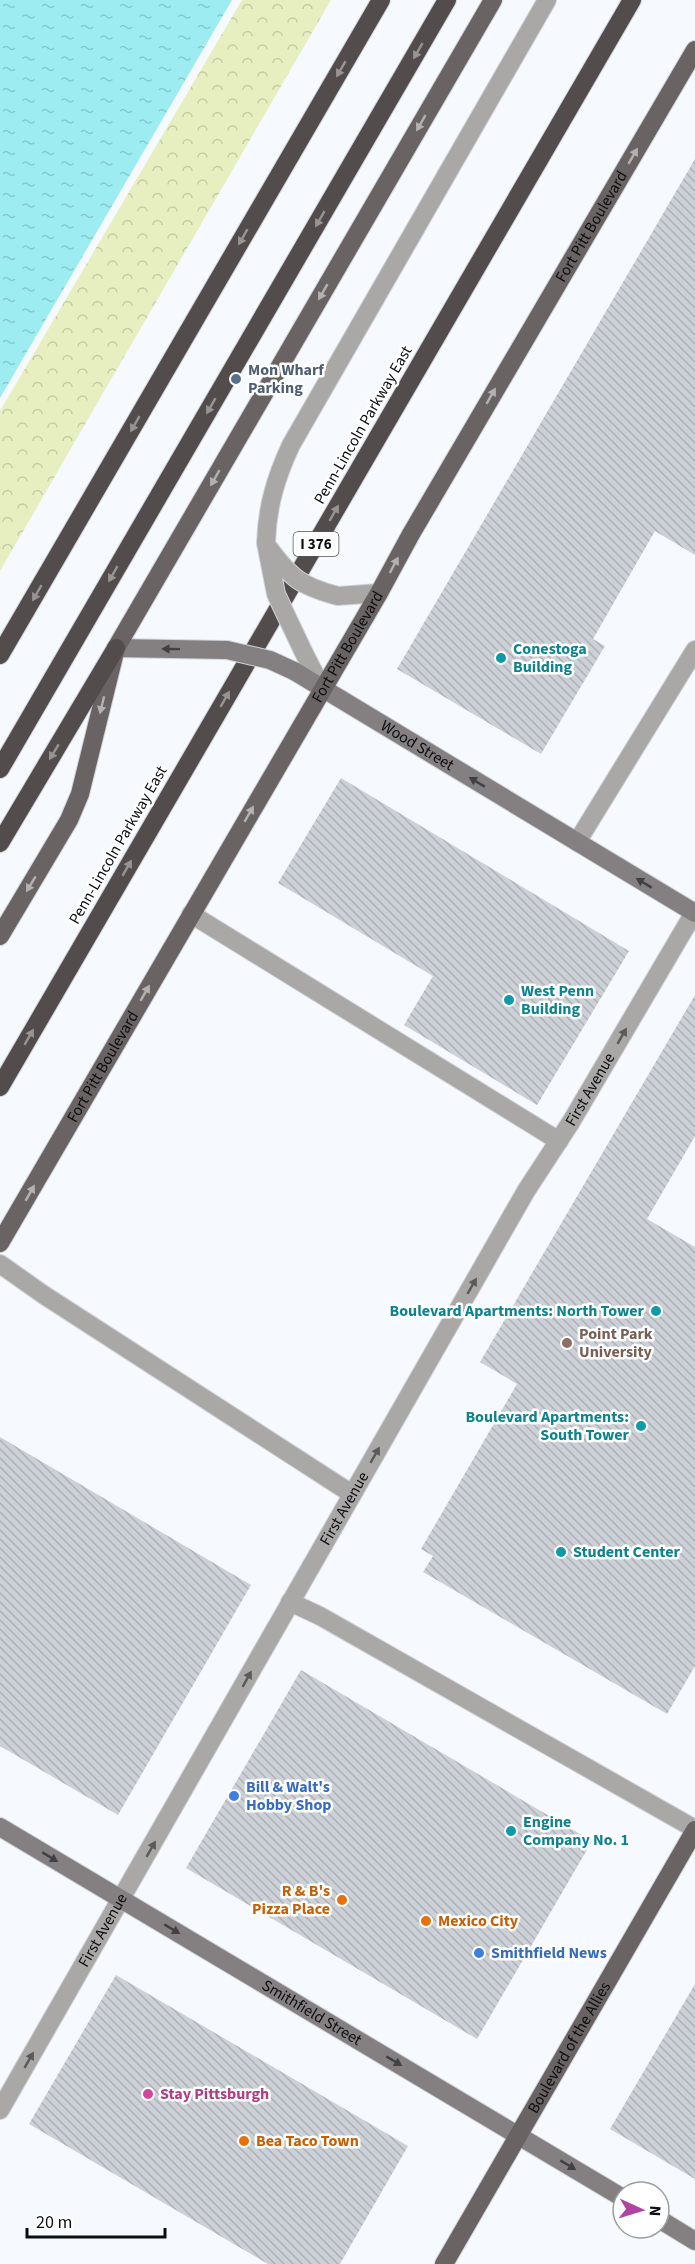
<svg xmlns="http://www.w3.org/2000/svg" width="695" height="2264" viewBox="0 0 695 2264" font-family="'Source Sans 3',sans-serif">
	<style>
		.park { fill: url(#park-crowns) }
		.water { fill: url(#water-ripples) }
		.building { fill: url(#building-back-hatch) }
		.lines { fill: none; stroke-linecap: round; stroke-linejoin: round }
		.lane-casing { stroke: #d0d4d9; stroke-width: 20 }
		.street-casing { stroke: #d0d4d9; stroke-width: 20 }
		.secondary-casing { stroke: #d0d4d9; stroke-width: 20 }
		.primary-casing { stroke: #d0d4d9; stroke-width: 20 }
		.highway-casing { stroke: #d0d4d9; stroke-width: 20 }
		.lane { stroke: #aaa7a7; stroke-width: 18 }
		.street { stroke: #aaa7a7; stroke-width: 18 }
		.secondary { stroke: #847f80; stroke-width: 18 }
		.primary { stroke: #6a6364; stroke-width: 18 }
		.highway { stroke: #534c4d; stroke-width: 18 }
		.lane-bridge-casing { stroke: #d0d4d9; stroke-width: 20; stroke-linecap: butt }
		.secondary-bridge-casing { stroke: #d0d4d9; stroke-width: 20; stroke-linecap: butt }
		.lane-bridge { stroke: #aaa7a7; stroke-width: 18 }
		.secondary-bridge { stroke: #847f80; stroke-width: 18 }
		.oneway { fill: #989494 }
		.oneway2 { fill: #b4b1b2 }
		.oneway3 { fill: #414042 }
		.oneway4 { fill: #5a5a5b }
		.service-dot { fill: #5c6f8a; stroke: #fff; stroke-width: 2 }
		.culture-dot { fill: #0f9aa8; stroke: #fff; stroke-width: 2 }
		.education-dot { fill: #8d6e63; stroke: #fff; stroke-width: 2 }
		.shop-dot { fill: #3f7fe0; stroke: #fff; stroke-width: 2 }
		.food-dot { fill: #e8710a; stroke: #fff; stroke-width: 2 }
		.hotel-dot { fill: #d1479c; stroke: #fff; stroke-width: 2 }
		.labels { text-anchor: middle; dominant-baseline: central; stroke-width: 5; stroke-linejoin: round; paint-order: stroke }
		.shield { fill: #fff; stroke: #545657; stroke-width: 1.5 }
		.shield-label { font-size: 15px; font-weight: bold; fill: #0b0d0f }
		.street-label { font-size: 16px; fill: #0b0d0f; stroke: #fff }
		.service-label { font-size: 16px; font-weight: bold; fill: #4e5e75; stroke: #fff; text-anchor: start }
		.culture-label { font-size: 16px; font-weight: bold; fill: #0d838f; stroke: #fff; text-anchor: start }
		.education-label { font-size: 16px; font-weight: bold; fill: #785e54; stroke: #fff; text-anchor: start }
		.shop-label { font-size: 16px; font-weight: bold; fill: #366cbe; stroke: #fff; text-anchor: start }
		.food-label { font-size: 16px; font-weight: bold; fill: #c56008; stroke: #fff; text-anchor: start }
		.hotel-label { font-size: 16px; font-weight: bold; fill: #b23c85; stroke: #fff; text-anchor: start }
	</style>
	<defs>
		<pattern id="park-crowns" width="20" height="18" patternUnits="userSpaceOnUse" patternTransform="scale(1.5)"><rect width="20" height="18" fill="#e7efc1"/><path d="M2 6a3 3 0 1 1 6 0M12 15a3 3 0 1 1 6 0" fill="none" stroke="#c5cca5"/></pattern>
		<pattern id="water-ripples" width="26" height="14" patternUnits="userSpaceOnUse" patternTransform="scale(1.5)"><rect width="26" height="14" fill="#9cecf2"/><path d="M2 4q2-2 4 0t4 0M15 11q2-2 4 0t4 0" fill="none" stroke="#85c9ce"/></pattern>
		<pattern id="building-back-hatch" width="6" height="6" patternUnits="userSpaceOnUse" patternTransform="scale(1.5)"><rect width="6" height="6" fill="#ccd1d7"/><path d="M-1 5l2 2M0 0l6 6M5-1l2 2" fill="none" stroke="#aeb2b7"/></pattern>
	</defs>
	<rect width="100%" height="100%" fill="#f6faff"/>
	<path class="park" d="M242,0H331L0,571V411Z"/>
	<path class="water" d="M0,0H232L0,398Z"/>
	<path class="building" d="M695,159V555L655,531L593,639L605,646L541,754L397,669Z
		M341,778L629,951L537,1105L404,1025L433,976L278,883Z
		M695,995V1136L647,1219L695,1247V1666L667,1714L423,1572L433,1556L421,1549L517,1384L480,1362Z
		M0,1437L251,1585L118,1815L0,1746Z
		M301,1670L592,1841L477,2039L186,1868Z
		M116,1975L408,2146L340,2264H268L29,2124Z
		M695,1984V2179L610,2129Z"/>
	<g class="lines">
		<g class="lane-casing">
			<path id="lane" d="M266,543C267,507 276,477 291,445L547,0
				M338,596L379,593
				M304,653L322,688
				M577,842L695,650
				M191,914L559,1141
				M0,1264L44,1295L352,1494
				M290,1602L320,1616L695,1829"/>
		</g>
		<g class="street-casing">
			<g id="street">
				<path id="s1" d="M0,2110L526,1191L571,1122L695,911"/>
			</g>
		</g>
		<g class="secondary-casing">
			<g id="secondary">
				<path d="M116,648L227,650"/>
				<path id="s2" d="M294,671L695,913"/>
				<path id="s3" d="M0,1827L623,2198"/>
				<path d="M659,2219L695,2241"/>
			</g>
		</g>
		<g class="primary-casing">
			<g id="primary">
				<path d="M0,936L69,820L80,794L116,648L493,0"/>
				<path id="s4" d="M0,1243L379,593L411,534L695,50"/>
				<path id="s5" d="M444,2264L695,1830"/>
			</g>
		</g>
		<g class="highway-casing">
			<path id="highway" d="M0,655L381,0
				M0,769L447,0
				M0,843L116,648
				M0,1087L632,0"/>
		</g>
		<use href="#lane" class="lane"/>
		<use href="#street" class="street"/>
		<use href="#secondary" class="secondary"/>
		<use href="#primary" class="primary"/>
		<use href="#highway" class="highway"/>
		<g class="lane-bridge-casing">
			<path id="lane-bridge" d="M266,543L276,594L304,653
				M268,547C291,578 300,586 338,596"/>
		</g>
		<g class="secondary-bridge-casing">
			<path id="secondary-bridge" d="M227,650L270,660L294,671"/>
		</g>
		<use href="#lane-bridge" class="lane-bridge"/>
		<use href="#secondary-bridge" class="secondary-bridge"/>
	</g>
	<defs><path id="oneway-solid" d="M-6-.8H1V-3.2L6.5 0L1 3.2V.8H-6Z" transform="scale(1.5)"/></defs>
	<g class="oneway">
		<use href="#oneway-solid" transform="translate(418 51) rotate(120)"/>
		<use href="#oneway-solid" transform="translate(341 69) rotate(120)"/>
		<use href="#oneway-solid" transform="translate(320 219) rotate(120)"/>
		<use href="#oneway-solid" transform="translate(243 237) rotate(120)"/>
		<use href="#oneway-solid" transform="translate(211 406) rotate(120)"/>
		<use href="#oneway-solid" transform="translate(135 424) rotate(120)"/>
		<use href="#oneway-solid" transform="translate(334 513) rotate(-60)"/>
		<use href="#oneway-solid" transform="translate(113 574) rotate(120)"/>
		<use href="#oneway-solid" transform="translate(37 593) rotate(120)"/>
		<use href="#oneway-solid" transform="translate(225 699) rotate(-60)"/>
		<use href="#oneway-solid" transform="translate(54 752) rotate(121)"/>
		<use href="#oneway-solid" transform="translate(127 868) rotate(-60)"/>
		<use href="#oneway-solid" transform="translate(29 1037) rotate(-60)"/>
	</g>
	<g class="oneway2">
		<use href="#oneway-solid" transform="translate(421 123) rotate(120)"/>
		<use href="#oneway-solid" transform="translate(633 156) rotate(-60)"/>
		<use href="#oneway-solid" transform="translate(323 292) rotate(120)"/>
		<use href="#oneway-solid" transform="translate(491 396) rotate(-60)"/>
		<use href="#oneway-solid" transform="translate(215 478) rotate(120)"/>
		<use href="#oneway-solid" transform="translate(394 565) rotate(-62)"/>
		<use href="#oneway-solid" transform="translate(102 705) rotate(104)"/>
		<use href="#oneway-solid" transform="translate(249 814) rotate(-60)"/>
		<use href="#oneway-solid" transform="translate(31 884) rotate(121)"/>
		<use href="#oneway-solid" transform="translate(145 993) rotate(-60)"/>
		<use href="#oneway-solid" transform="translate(30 1193) rotate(-60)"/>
	</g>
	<g class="oneway3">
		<use href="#oneway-solid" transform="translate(171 649) rotate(-179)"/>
		<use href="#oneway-solid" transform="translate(477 782) rotate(-149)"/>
		<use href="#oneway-solid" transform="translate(644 883) rotate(-149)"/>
		<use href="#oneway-solid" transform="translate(50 1857) rotate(31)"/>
		<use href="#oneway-solid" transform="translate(172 1929) rotate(31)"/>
		<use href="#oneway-solid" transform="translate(394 2061) rotate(31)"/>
		<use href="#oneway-solid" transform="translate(568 2165) rotate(31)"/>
	</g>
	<g class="oneway4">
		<use href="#oneway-solid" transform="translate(622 1036) rotate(-60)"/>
		<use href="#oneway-solid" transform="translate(472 1286) rotate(-60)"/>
		<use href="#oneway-solid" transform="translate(375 1455) rotate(-60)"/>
		<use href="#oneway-solid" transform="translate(247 1679) rotate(-61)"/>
		<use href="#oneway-solid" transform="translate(151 1849) rotate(-60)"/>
		<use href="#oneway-solid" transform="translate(29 2060) rotate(-60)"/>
	</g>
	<circle class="service-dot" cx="236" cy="379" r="6"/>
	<g class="culture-dot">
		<circle cx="501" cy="658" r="6"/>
		<circle cx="509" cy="1000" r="6"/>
		<circle cx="656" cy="1311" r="6"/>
		<circle cx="641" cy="1426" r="6"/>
		<circle cx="561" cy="1552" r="6"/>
		<circle cx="511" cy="1831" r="6"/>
	</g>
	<circle class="education-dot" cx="567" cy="1343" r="6"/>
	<g class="shop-dot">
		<circle cx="234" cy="1796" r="6"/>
		<circle cx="479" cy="1953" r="6"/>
	</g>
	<g class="food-dot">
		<circle cx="342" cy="1900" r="6"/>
		<circle cx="426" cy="1921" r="6"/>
		<circle cx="244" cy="2141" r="6"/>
	</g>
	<circle class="hotel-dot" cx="148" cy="2094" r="6"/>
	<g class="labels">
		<rect class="shield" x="293.5" y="532" width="45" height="24" rx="4.5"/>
		<g class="shield-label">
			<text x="316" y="544">I 376</text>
		</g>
		<g class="street-label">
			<text stroke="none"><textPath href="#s4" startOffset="1176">Fort Pitt Boulevard</textPath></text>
			<text transform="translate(363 425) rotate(-60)">Penn-Lincoln Parkway East</text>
			<text stroke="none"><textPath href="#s4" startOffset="690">Fort Pitt Boulevard</textPath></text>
			<text stroke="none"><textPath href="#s2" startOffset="144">Wood Street</textPath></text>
			<text transform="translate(118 845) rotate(-60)">Penn-Lincoln Parkway East</text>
			<text stroke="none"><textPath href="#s4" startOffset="204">Fort Pitt Boulevard</textPath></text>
			<text stroke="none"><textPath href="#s1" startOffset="1179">First Avenue</textPath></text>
			<text stroke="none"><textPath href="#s1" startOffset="693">First Avenue</textPath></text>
			<text stroke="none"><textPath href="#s1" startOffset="207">First Avenue</textPath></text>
			<text stroke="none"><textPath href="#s3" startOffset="363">Smithfield Street</textPath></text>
			<text stroke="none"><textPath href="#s5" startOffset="250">Boulevard of the Allies</textPath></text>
		</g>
		<g class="service-label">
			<text x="248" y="370">Mon Wharf<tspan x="248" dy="18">Parking</tspan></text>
		</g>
		<g class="culture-label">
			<text x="513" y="649">Conestoga<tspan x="513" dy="18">Building</tspan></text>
			<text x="521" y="991">West Penn<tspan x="521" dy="18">Building</tspan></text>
			<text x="644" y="1311" text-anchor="end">Boulevard Apartments: North Tower</text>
			<text x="629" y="1417" text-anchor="end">Boulevard Apartments:<tspan x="629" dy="18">South Tower</tspan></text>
			<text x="573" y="1552">Student Center</text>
			<text x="523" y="1822">Engine<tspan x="523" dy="18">Company No. 1</tspan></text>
		</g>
		<g class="education-label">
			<text x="579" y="1334">Point Park<tspan x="579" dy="18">University</tspan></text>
		</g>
		<g class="shop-label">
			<text x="246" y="1787">Bill &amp; Walt's<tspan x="246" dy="18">Hobby Shop</tspan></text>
			<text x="491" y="1953">Smithfield News</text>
		</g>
		<g class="food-label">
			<text x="330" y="1891" text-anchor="end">R &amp; B's<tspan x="330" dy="18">Pizza Place</tspan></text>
			<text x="438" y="1921">Mexico City</text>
			<text x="256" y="2141">Bea Taco Town</text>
		</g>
		<g class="hotel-label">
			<text x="160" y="2094">Stay Pittsburgh</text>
		</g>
	</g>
	<g transform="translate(641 2210) rotate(94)"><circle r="28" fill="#ffffff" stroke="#9d9e9f" stroke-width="1.5"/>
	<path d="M0-4.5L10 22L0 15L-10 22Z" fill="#b144a3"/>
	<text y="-9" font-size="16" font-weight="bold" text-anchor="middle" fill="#0b0d0f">N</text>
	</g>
	<path d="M27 2228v9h138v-9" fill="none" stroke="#0b0d0f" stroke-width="3"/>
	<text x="36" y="2228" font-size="18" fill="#0b0d0f" stroke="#ffffff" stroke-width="4.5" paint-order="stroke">20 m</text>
</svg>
